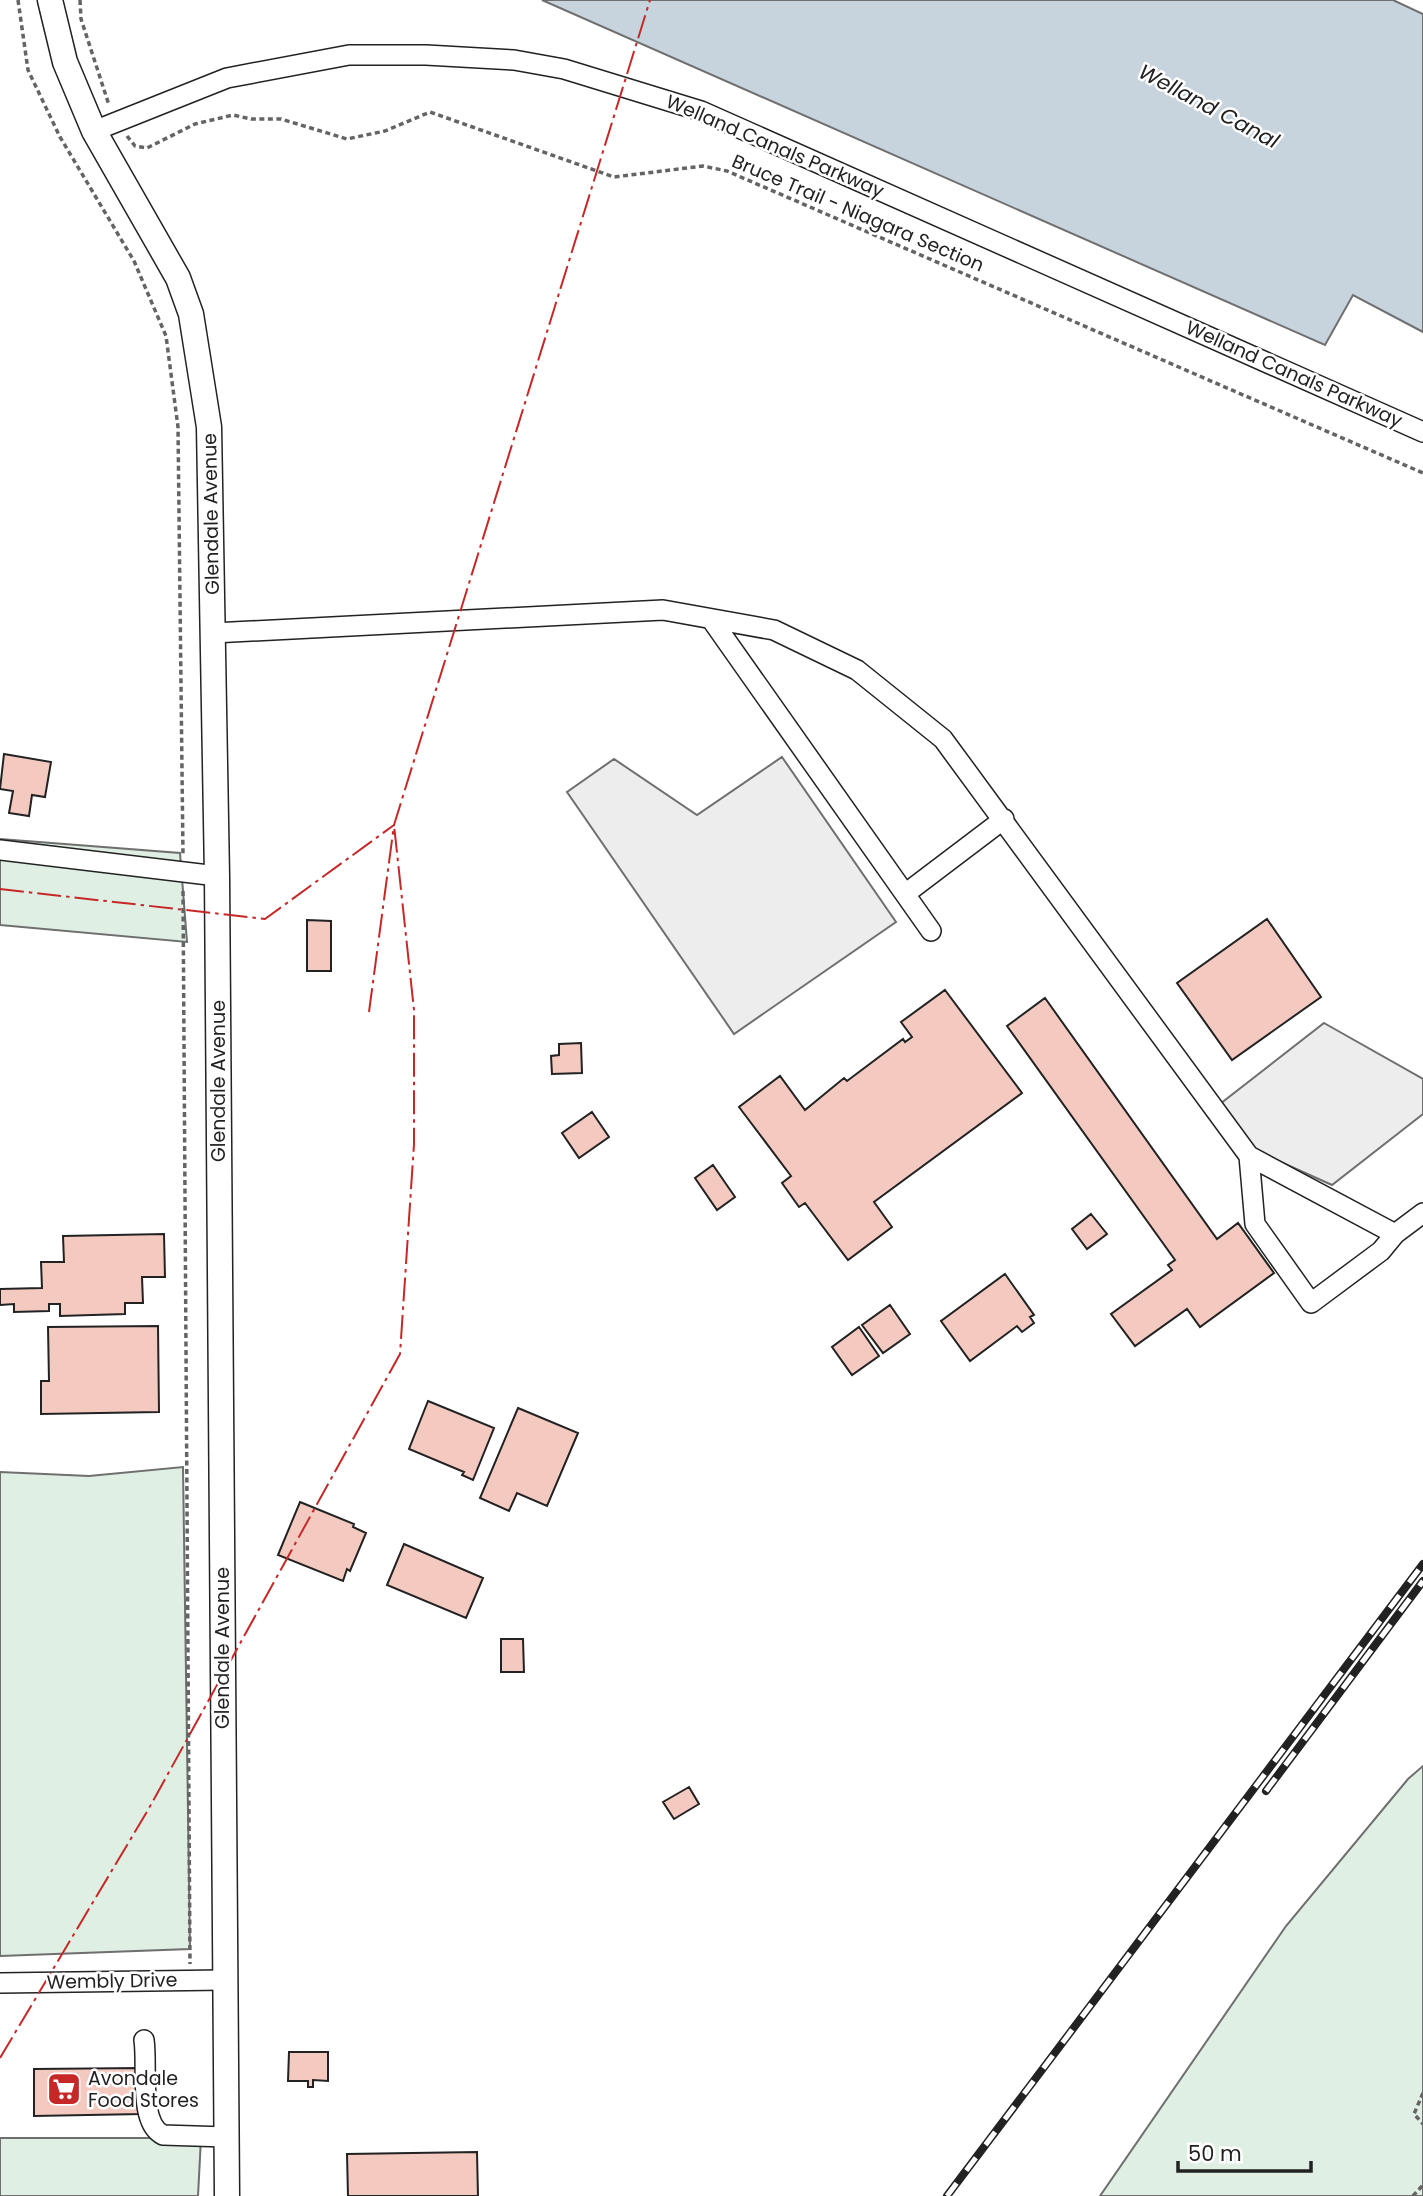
<svg xmlns="http://www.w3.org/2000/svg" width="1423" height="2196" viewBox="0 0 1423 2196" font-family="Poppins,sans-serif">
	<style>
		.green { fill: #e0efe3; stroke: #6f6f6f; stroke-width: 2 }
		.parking { fill: #ededed; stroke: #6f6f6f; stroke-width: 2 }
		.water { fill: #c7d3dd; stroke: #6f6f6f; stroke-width: 2 }
		.building { fill: #f3c9c0; stroke: #222; stroke-width: 2 }
		.lines { fill: none; stroke-linecap: round; stroke-linejoin: round }
		.minor-casing { stroke: #222; stroke-width: 22 }
		.major-casing { stroke: #222; stroke-width: 27 }
		.path { stroke: #646464; stroke-width: 3.5; stroke-dasharray: 5 3.5; stroke-linecap: butt }
		.minor { stroke: #fff; stroke-width: 19 }
		.major { stroke: #fff; stroke-width: 24 }
		.rail-casing { stroke: #222; stroke-width: 8 }
		.rail { stroke: #fff; stroke-width: 5; stroke-dasharray: 16; stroke-linecap: butt }
		.power { stroke: #c62828; stroke-width: 2; stroke-dasharray: 24 5 3.5 5; stroke-linecap: butt }
		.labels { text-anchor: middle; dominant-baseline: central; stroke-width: 5; stroke-linejoin: round; paint-order: stroke }
		.street-label { font-size: 19px; fill: #222; stroke: #fff }
		.poi-label { font-size: 19px; fill: #222; stroke: #fff; text-anchor: start }
		.water-label { font-size: 21px; font-style: italic; fill: #222; stroke: #fff }
	</style>
	<rect width="100%" height="100%" fill="#fff"/>
	<path class="green" d="M0,839L180,853L187,942L0,925Z
		M183,1467L190,1949L0,1956V1472L89,1476Z
		M1423,1766V2196H1100L1286,1926L1408,1779Z
		M0,2138H201L198,2196H0Z"/>
	<path class="parking" d="M782,757L896,922L734,1034L567,792L614,759L697,815Z
		M1324,1023L1423,1079V1114L1332,1185L1252,1149L1220,1104Z"/>
	<path class="water" d="M542,0H1393L1423,14V332L1353,295L1325,345Z"/>
	<path class="building" d="M4,754L51,762L45,797L32,795L29,816L9,813L13,791L0,789Z
		M1267,919L1321,997L1232,1060L1177,983Z
		M307,920L331,921V971H307Z
		M945,990L1022,1093L874,1202L892,1227L848,1260L805,1203L799,1207L782,1183L791,1176L739,1107L780,1076L805,1110L844,1078L847,1081L903,1039L905,1042L912,1037L901,1022Z
		M1045,998L1217,1239L1238,1223L1274,1273L1200,1327L1187,1309L1135,1346L1111,1314L1172,1270L1168,1265L1175,1260L1007,1026Z
		M581,1043L582,1073L552,1074L551,1056L559,1055V1044Z
		M592,1112L609,1137L579,1158L562,1133Z
		M713,1165L735,1197L717,1210L695,1178Z
		M1091,1214L1107,1234L1087,1249L1072,1229Z
		M164,1234L165,1277H142L143,1303H125V1314L60,1316V1304H49V1311L14,1312V1304L0,1305V1289L42,1288L41,1262H64L63,1236Z
		M1005,1274L1034,1315L1030,1317L1034,1323L1022,1332L1017,1326L970,1361L941,1321Z
		M890,1305L910,1334L883,1353L862,1325Z
		M158,1326L159,1412L41,1414V1381H49L48,1327Z
		M859,1327L879,1356L852,1375L832,1347Z
		M428,1401L494,1428L473,1480L462,1475L464,1472L409,1449Z
		M518,1408L578,1433L547,1506L517,1493L509,1511L480,1498Z
		M300,1502L354,1524L353,1527L366,1533L350,1571L347,1569L343,1581L278,1555Z
		M404,1544L483,1578L466,1618L387,1585Z
		M501,1639H523L524,1672H501Z
		M689,1787L699,1804L674,1819L663,1802Z
		M289,2052H328V2081L313,2080V2087H308V2081H288Z
		M141,2068L142,2114L34,2116V2069Z
		M477,2152L478,2196H348L347,2154Z"/>
	<g class="lines">
		<g class="minor-casing">
			<path id="minor" d="M94,131L227,78L349,55H426L514,60L564,69L701,111L1423,432
				M711,619L931,931
				M213,633L663,610L774,630L857,670L943,739L1249,1156L1395,1234L1423,1213
				M0,850L217,876
				M905,894L1004,819
				M1249,1156L1255,1224L1311,1303L1381,1251L1395,1234
				M0,1983L224,1980
				M144,2040C148,2066 138,2123 163,2135L226,2137"/>
		</g>
		<g class="major-casing">
			<path id="major" d="M50,0L65,62L94,131L178,278L191,314L209,427L217,876L227,2196"/>
		</g>
		<path class="path" d="M18,0L28,70L60,137L134,261L166,336L178,427L183,855
			M80,0L81,19L109,105
			M127,136L135,146L147,148L195,124L233,115L251,119H281L347,139L385,131L430,112L614,177L703,166L727,171L1423,473
			M183,891L190,1964
			M1423,2093L1414,2114L1423,2124
			M1413,2196L1423,2185"/>
		<use href="#minor" class="minor"/>
		<use href="#major" class="major"/>
		<g class="rail-casing">
			<path id="rail" d="M1266,1791L1423,1581
				M947,2196L1423,1564"/>
		</g>
		<use href="#rail" class="rail"/>
		<path class="power" d="M0,889L265,919L394,825
			M369,1012L394,825L650,0
			M0,2058L148,1810L400,1354L414,1144V1010L394,825"/>
	</g>
	<defs>
		<g id="supermarket-square" transform="scale(1.75)"><rect x="-9" y="-9" width="18" height="18" rx="4" fill="#c62828" stroke="#fff"/><path d="M-6-5.5h2.5l.6 2H6L4.5 2H-2.5L-4.4-4H-6ZM-1.5 3.2a1.3 1.3 0 1 0 .1 0ZM3 3.2a1.3 1.3 0 1 0 .1 0Z" fill="#fff"/></g>
	</defs>
	<g fill-rule="evenodd">
		<use href="#supermarket-square" x="64" y="2089"/>
	</g>
	<g class="labels">
		<g class="street-label">
			<text transform="translate(775 146) rotate(23)">Welland Canals Parkway</text>
			<text transform="translate(858 213) rotate(23)">Bruce Trail - Niagara Section</text>
			<text transform="translate(1294 374) rotate(24)">Welland Canals Parkway</text>
			<text transform="translate(211 514) rotate(-91)">Glendale Avenue</text>
			<text transform="translate(218 1081) rotate(-90)">Glendale Avenue</text>
			<text transform="translate(222 1648) rotate(-90)">Glendale Avenue</text>
			<text transform="translate(112 1981) rotate(-1)">Wembly Drive</text>
		</g>
		<g class="poi-label">
			<text x="88" y="2078">Avondale<tspan x="88" dy="22">Food Stores</tspan></text>
		</g>
		<g class="water-label">
			<text transform="translate(1209 106) rotate(28)">Welland Canal</text>
		</g>
	</g>
	<path d="M1178 2161v10h133v-10" fill="none" stroke="#222222" stroke-width="3.5"/>
	<text x="1188" y="2161" font-size="21" fill="#222222" stroke="#ffffff" stroke-width="5" paint-order="stroke">50 m</text>
</svg>
